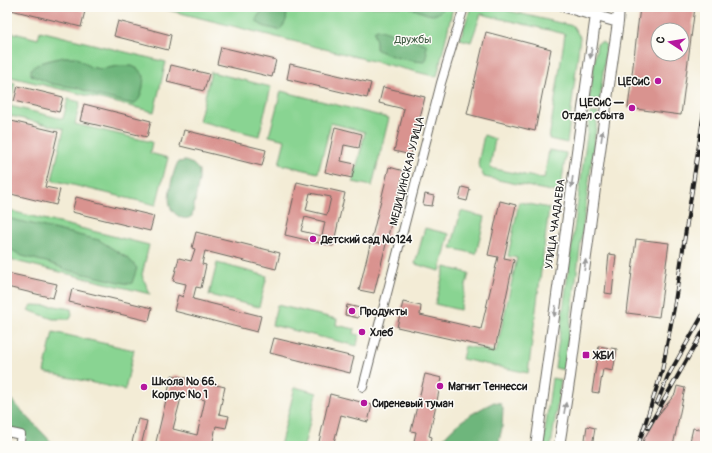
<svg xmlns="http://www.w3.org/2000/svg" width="712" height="453" viewBox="0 0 712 453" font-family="Pangolin,sans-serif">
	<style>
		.green { fill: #89d492; stroke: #527857 }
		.forest { fill: #6eb67c; stroke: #45694c }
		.building { fill: #d9938f; fill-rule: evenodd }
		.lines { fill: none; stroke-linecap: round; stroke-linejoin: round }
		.minor-casing { stroke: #67655d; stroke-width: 10 }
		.major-casing { stroke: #67655d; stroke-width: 12 }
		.minor { stroke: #fff; stroke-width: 8 }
		.major { stroke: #fff; stroke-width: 10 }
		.rail-casing { stroke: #1c1c1c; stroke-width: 4 }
		.rail { stroke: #fdfcf7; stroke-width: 2.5; stroke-dasharray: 8; stroke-linecap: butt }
		.oneway { fill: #999 }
		.poi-dot { fill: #b5179e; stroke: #fdfcf7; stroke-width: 1.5 }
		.labels { text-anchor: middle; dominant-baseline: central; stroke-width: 3; stroke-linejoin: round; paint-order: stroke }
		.park-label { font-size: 11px; fill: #425c45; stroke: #fdfcf7 }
		.poi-label { font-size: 11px; font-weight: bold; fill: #1c1c1c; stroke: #fdfcf7; text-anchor: start }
		.street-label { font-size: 11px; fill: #1c1c1c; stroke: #fdfcf7 }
	</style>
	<rect width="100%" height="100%" fill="#fdfcf7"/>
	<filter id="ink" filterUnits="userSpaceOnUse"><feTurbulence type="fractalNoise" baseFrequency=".025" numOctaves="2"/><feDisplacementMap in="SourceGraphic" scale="8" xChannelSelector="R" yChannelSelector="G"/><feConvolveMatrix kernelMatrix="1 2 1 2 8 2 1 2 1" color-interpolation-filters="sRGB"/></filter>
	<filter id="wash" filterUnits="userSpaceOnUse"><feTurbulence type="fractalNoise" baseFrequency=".012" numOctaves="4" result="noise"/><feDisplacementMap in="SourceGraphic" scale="16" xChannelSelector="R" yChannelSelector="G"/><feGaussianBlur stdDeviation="0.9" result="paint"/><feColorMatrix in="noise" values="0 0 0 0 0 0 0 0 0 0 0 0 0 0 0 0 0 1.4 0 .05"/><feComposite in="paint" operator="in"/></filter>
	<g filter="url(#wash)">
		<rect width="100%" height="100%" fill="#f3ecd6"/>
		<path class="green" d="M156,7H453L437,77Z
			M471,7H492L573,26L580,37L567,143L549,139L565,34L481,14L471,42L460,39Z
			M7,23L12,24L10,32L38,39L40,31L166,62L154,112L7,76Z
			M602,42L606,45L600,100H589L597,44Z
			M211,72L271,87L259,136L199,121Z
			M7,81L15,83L10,106L63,119L68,99L80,102L75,124L152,142L150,153L168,158L156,205L52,180L64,129L7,115Z
			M281,91L389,118L372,186L353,182L365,132L331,123L318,173L279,164L285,140L269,136Z
			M590,113H598L564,370L555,368Z
			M484,135L495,139L490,168L544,179L549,150L566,153L560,193L484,177L478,164Z
			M519,202L549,208L528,373L462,359L465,346L496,352L517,258L508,256Z
			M7,210L149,245L142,275L150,294L7,259Z
			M461,211L485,217L476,254L451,248Z
			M425,228L449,234L440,271L415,264Z
			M217,263L267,276L259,307L209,295Z
			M445,267L469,273L460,310L435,304Z
			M32,305L55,306L71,309L72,315L70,319H53L28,310Z
			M277,305L337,319L336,325L355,329L354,334L359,335L357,346L272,325Z
			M53,332L134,350L125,390L44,372Z
			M552,378L561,380L551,446H543Z
			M295,387L317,393L304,446H280Z"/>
		<path class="forest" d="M408,7H443C436,23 420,10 408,7Z
			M268,9H281L286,11C288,19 285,25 279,30C271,28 261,28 256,20C259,13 262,11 268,9Z
			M377,29L426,44L427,57L425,62C408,61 390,57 376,49V42L374,31Z
			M63,57H76L90,67L101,69L119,66H132L138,69L144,76C143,85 143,100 133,104L95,95L78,88L52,84L31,75V69C40,61 52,60 63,57Z
			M185,161L193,164L199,170V180L192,216C188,219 184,219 180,217C176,215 171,210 170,206C167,196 173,171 178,162Z
			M7,218L99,240L129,259L137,268L132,283L128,284L67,270L50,263L22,256L7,247Z
			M7,395L55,446H19L21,435L7,432Z
			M494,402L500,403L503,408L502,428L498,446H438C451,425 472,413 494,402Z"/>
		<g id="blocks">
			<path class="building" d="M11,7H69L85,11L81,27L11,10Z
				M640,7H695L681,115L628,108ZM658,30H682V54H658Z
				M118,21L171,35L168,50L114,36Z
				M486,32L551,49L535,131L467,114Z
				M221,47L276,60L272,77L217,64Z
				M290,64L371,83L367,98L287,79Z
				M171,65L209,74L204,91L167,82Z
				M18,86L63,97L59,112L14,101Z
				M383,87L425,97L411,155L394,151L404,109L379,103Z
				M84,104L151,121L147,137L80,121Z
				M7,120L58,132L45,187L60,190L56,205L7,193Z
				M335,127L362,134L359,148L344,145L341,161L355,164L352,178L325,172Z
				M184,130L266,150L262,166L180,146Z
				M389,167L404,171L374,293L359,290Z
				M297,182L345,193L333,246L285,235ZM310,193L331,197L327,215L306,210ZM305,217L325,222L322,236L301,231Z
				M462,187L470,189L467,201L459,199Z
				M425,194L434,196L432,206L423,205Z
				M76,197L154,216L150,231L72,212Z
				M500,201L516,205L504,258L514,260L495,349L397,327L403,302L421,306L420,315L481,329L498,257L488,255Z
				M196,232L280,253L276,269L205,251L202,264L206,265L201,288L196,287L193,299L261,316L257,332L174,311L178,295L183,297L186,284L173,281L179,258L191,261L195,249L192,248Z
				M636,239L669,243L659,317L627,313Z
				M609,254L616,255L612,294L605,293Z
				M7,273L57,284L53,298L7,287Z
				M72,289L152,308L149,321L69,302Z
				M347,305L360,308L358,318L345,315Z
				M274,338L354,357L350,373L270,353Z
				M599,346L617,349L613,371L603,369L599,393L592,392Z
				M425,374L442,378L429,436L432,437L430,446H413L416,432L411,431Z
				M172,375L225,387L219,414L229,416L226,428L216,426L212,446H155ZM182,394L205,400L197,435L173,429Z
				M677,386L685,388L673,446H642L644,439L656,418L675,394Z
				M330,394L372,405L368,422L341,415L333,446H318Z
				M138,419L147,421L141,446H131Z
				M587,426L595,428L592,446H584Z
				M693,428L705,430V446H689Z"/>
		</g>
	</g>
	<g filter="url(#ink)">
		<use href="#blocks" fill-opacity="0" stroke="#67655d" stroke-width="1"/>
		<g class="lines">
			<g class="minor-casing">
				<path id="minor" d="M363,387L441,83L464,7
					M7,432L21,435L19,446"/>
			</g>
			<g class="major-casing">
				<path id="major" d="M565,7L618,22
					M536,446L596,15L600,7
					M559,446L570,376L606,106L618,22L619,7"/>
			</g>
			<use href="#minor" class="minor"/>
			<use href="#major" class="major"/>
			<g class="rail-casing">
				<path id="rail" d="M657,403L668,376L705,311
					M648,428L705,328
					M638,446L662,371L674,308L705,105"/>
			</g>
			<use href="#rail" class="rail"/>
		</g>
		<defs><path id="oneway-solid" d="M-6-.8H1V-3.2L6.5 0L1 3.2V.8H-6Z"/></defs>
		<g class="oneway">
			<use href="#oneway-solid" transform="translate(591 53) rotate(99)"/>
			<use href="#oneway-solid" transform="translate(602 136) rotate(-82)"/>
			<use href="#oneway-solid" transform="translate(572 182) rotate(98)"/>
			<use href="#oneway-solid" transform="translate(585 265) rotate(-82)"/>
			<use href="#oneway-solid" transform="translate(555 311) rotate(98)"/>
			<use href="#oneway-solid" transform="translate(565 408) rotate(-80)"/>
		</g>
	</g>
	<g class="poi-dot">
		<circle cx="658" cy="81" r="4"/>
		<circle cx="632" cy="108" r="4"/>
		<circle cx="313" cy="239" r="4"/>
		<circle cx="352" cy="311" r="4"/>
		<circle cx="362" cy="332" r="4"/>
		<rect x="582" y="351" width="8" height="8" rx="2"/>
		<circle cx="440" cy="386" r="4"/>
		<circle cx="144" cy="387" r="4"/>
		<circle cx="364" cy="403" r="4"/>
	</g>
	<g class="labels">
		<g class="park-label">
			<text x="413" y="39">Дружбы</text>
		</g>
		<g class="poi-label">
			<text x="650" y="81" text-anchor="end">ЦЕСиС</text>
			<text x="624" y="102" text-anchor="end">ЦЕСиС —<tspan x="624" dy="13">Отдел сбыта</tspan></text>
			<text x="321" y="239">Детский сад №124</text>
			<text x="360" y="311">Продукты</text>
			<text x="370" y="332">Хлеб</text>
			<text x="594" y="355">ЖБИ</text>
			<text x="152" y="381">Школа № 66.<tspan x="152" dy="13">Корпус № 1</tspan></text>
			<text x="448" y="386">Магнит Теннесси</text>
			<text x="372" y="403">Сиреневый туман</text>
		</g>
		<g class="street-label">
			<text transform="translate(407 171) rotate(-76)">МЕДИЦИНСКАЯ УЛИЦА</text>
			<text transform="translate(555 224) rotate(-82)">УЛИЦА ЧААДАЕВА</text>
		</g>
	</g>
	<rect width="712" height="453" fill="none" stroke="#fdfcf7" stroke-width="24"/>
	<g transform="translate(670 42) rotate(282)"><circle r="19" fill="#fdfcf7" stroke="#a3a29f"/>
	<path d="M0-3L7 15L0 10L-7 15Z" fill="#b5179e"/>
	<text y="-6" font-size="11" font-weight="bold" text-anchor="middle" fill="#1c1c1c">С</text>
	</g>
</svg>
